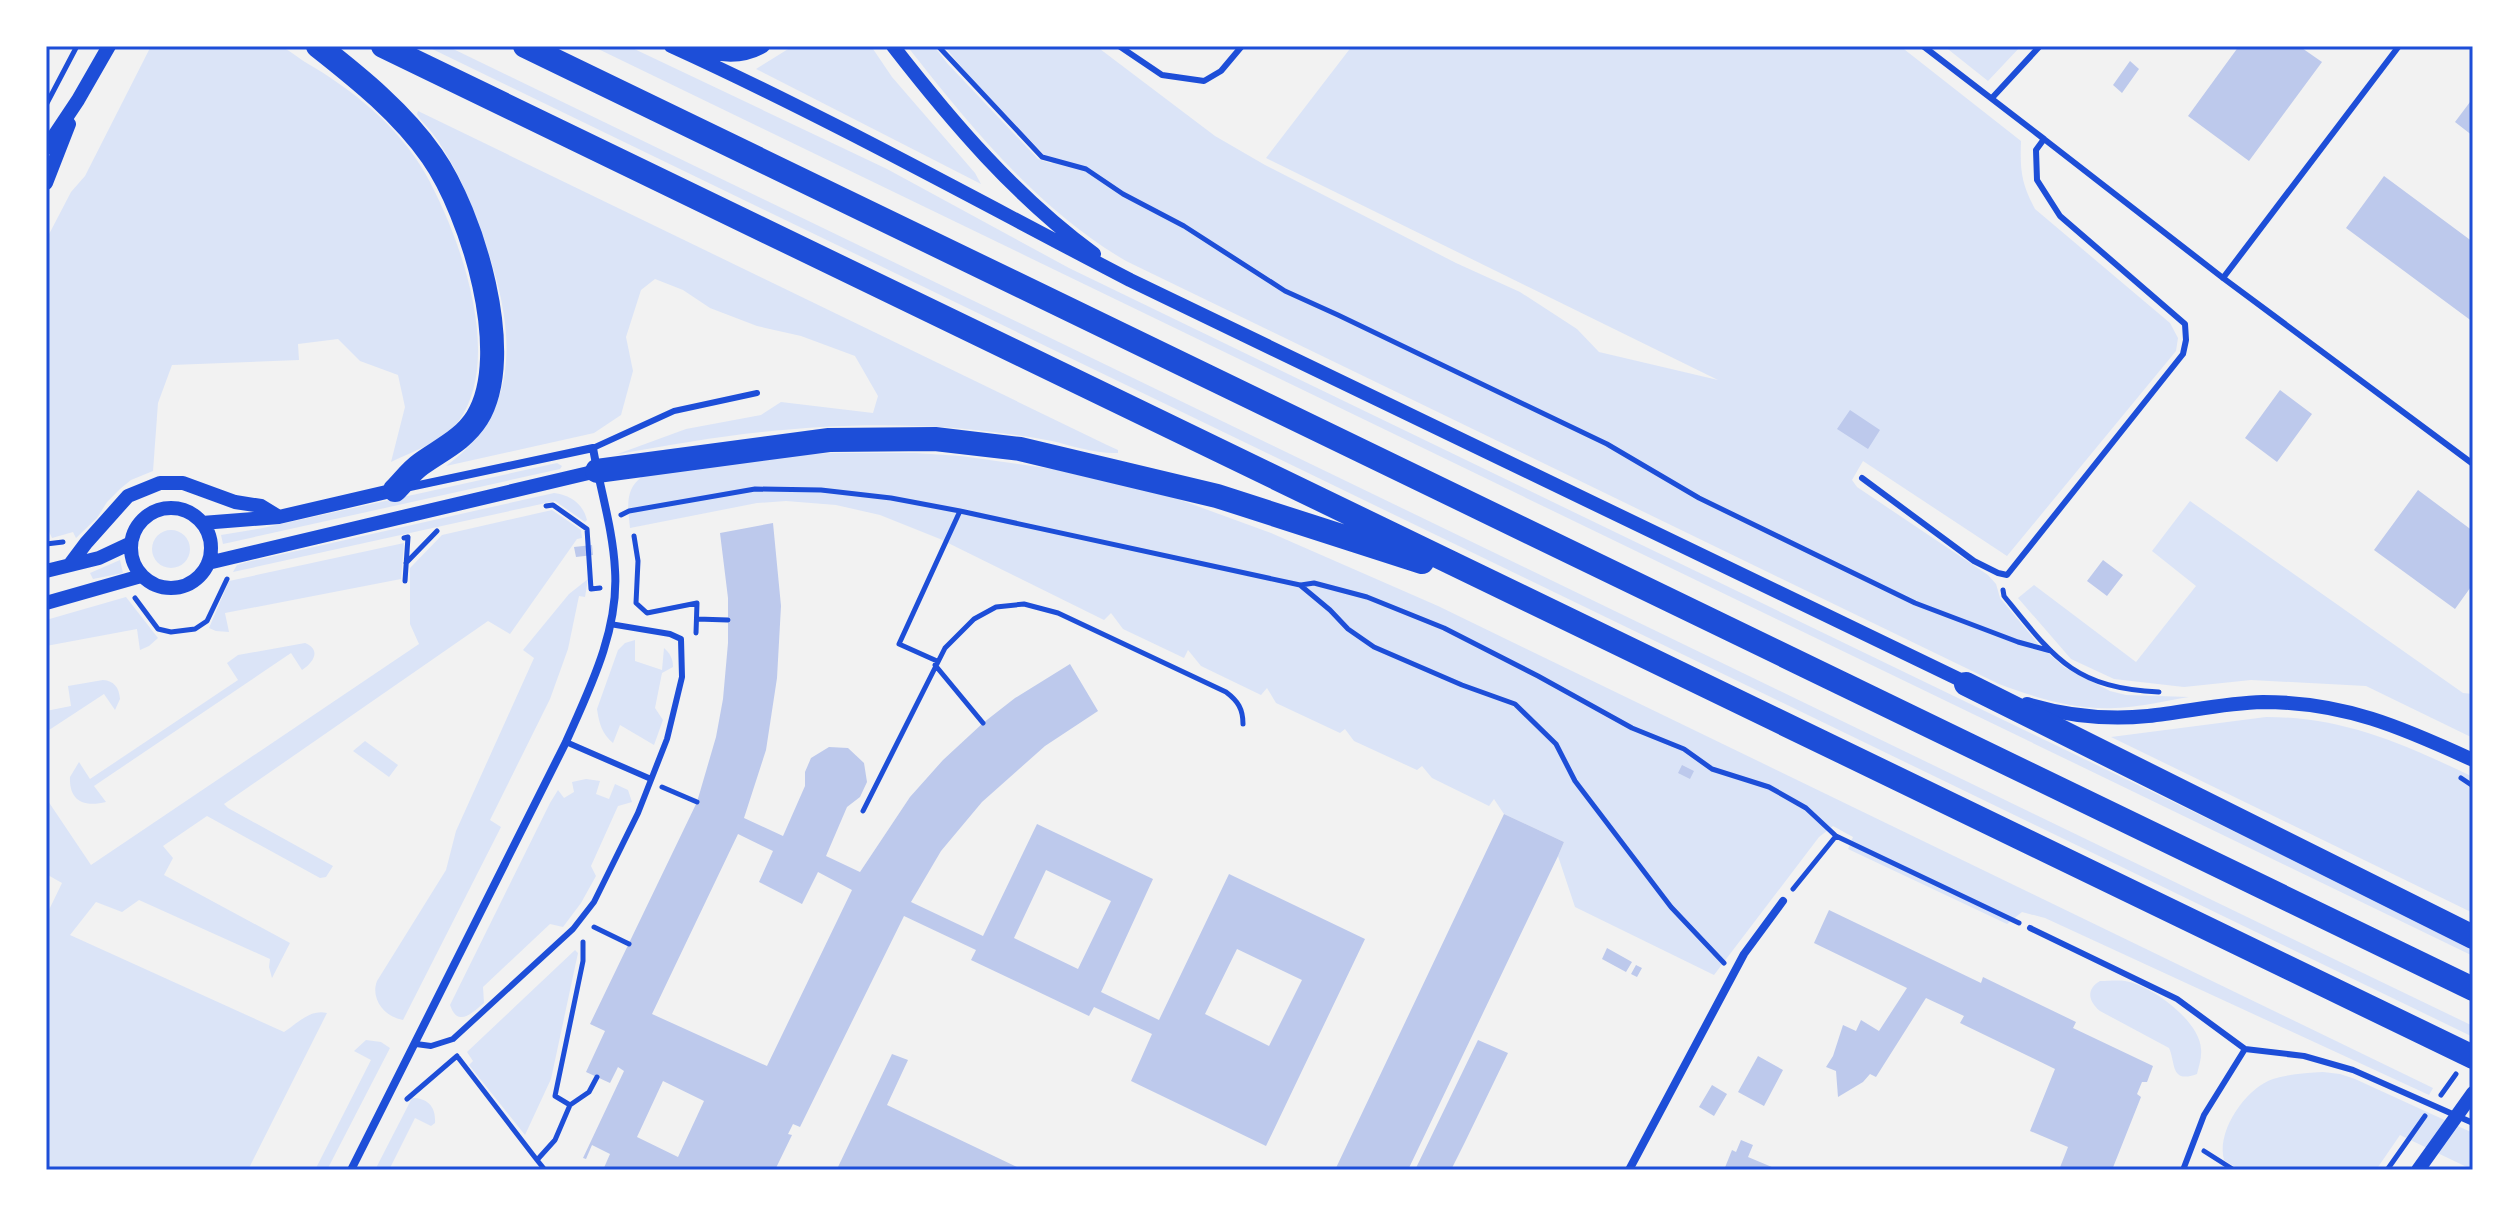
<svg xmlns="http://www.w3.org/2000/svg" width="2519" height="1216" viewBox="0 0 2519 1216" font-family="'Roboto Condensed',sans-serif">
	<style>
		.green { fill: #dbe4f7 }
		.building { fill: #bdc9ec; fill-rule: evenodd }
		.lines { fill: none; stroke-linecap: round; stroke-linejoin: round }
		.path { stroke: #1d4ed8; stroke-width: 5 }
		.service { stroke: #1d4ed8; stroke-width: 6 }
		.minor { stroke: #1d4ed8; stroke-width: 8 }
		.tertiary { stroke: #1d4ed8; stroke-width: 14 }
		.motorway { stroke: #1d4ed8; stroke-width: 24 }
		.neatline { fill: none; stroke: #1d4ed8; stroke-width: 3 }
	</style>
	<rect width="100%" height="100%" fill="#f2f2f2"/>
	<path class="green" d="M151,46C182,46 212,46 243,46C253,46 269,43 279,46C288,49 297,57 305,62C352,89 398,126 425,173C459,233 505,359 458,422C443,442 413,451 391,462L405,407L398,375L360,361L338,339L298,344L299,360L172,365L158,403L153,471L131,480L120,489L107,502L97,518L76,538L73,532L52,538L46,525V240L71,192L85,176Z
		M426,46H447L2336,960L2473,1026V1037Z
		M592,46H628L887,169L1069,268L2473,947V956Z
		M793,46H871L892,77L975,173L981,184L756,69Z
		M907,46H934L947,63L1038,159L1053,164L969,76L944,46H1096L1215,136L1265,165L1456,263L1520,292L1577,329L1599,352L1718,380L1266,158L1352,46H1900L2021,141C2020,170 2021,183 2035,209L2170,323L2178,338L2176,351L2007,556L1863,461L1852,480L1857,487L1988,575L1996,584L2000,598L2040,646L2064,667L2110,691L2126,695L2189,697C2165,701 2139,707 2115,708C2075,710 2036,698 1999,684L1126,261C1037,209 970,126 907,46Z
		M1944,46H2021L1988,81Z
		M418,111L1107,445L1118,450V453C1096,454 1073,446 1052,441C1020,435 987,431 955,428C836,419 731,433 615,455L686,429L761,415L781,402L873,413L878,396L855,356L801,336L757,326L710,308L683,290L655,279L641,290L626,337L633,371L621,415L594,433L446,466C529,406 512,316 481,232C472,209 464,185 452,164C445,152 437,138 428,128C424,123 420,120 417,114Z
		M831,453H915L961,456L1053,469L1175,498L1271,533L1438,606L2433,1088L2429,1095L2045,918L2022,912L2007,924L1848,849L1853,837L1833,826L1819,837L1714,975L1575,907L1558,856L1564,842L1504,814L1494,799L1489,806L1432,778L1422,766L1417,770L1354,741L1345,729L1340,733L1276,703L1267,688L1261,695L1201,666L1188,650L1184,658L1123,629L1111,613L1104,620L940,539L880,515L836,505L786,501L757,503L630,528C628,508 624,489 643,476L793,455Z
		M557,463L562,466L560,469L223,544L221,535L263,528Z
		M554,493C571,495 583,504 587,520L585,522L555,501L233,572L237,565L247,562Z
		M2190,501L2463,693L2473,694V738L2366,686L2251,680L2184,687L2114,679L2071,659L2018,598L2034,585L2136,662L2196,586L2152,551Z
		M552,510L581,530L582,538L577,539L510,634L488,621L224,804L228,808L333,866L326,877L320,878L207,816L163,846L173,858L164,875L290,943L272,978L269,967L270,959L139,900L122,912L96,902L70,935L284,1032C298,1023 310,1009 327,1013L248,1170H46V916L62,883L46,874V798L91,865L419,644L410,624V568L442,535Z
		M152 549a19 19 0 1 1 38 0a19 19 0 1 1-38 0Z
		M404,543L401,579L225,613L229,632L216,631L209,628L229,581Z
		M120,560L123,573L93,579L90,573Z
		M588,579L585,597L579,596L568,649L550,699L490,820L501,827L403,1020C385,1017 370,999 377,981L446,870L456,831L534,658L523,650L569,594Z
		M126,597L158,638L149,646L140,650L137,629L46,646V620Z
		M635,640V661L662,670L664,648C670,653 673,659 673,667L662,673L655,708L663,720L654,745L620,725L613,743C602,734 599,723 597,709L618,650L625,643Z
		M305,643C322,650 313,663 302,670L291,653L94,786L106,802C85,807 69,802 70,777L79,762L90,779L238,680L227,663L238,655Z
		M103,680C114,681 119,687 120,699L115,710L104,694L46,732V711L71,706L68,686Z
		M2266,717C2344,717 2404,744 2473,777V913L2111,737Z
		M365,741L398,765L389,777L353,751Z
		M586,779L600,781L596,794L609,799L615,784L628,790L632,802L618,806L591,866L596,876L581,903L563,927L550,924L483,987L484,1003C472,1013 458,1028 450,1005L550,803L558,790L564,798L574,792L572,782Z
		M575,950L578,953L551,1079L525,1135L469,1065L473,1061L467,1052Z
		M2100,981C2108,981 2118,980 2125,981C2151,985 2200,1021 2201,1049C2202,1057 2199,1066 2197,1074C2170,1084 2176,1063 2169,1048L2100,1011C2088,1001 2086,989 2100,981Z
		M366,1040L381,1042L390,1048L327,1170H315L371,1060L354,1051Z
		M2323,1072L2340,1074L2355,1079L2473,1133V1170L2400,1135L2376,1170H2240L2224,1160C2216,1131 2246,1088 2273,1079C2289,1074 2307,1073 2323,1072Z
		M412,1098C428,1098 436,1107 435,1123L431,1126L415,1118L389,1170H375Z"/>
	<path class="building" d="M2239,46H2299L2322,62L2249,161L2188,116Z
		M2130,61L2139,69L2122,93L2113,85Z
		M2473,98V136L2455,122Z
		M2384,176L2473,242V322L2346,228Z
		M2280,390L2312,414L2277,462L2245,438Z
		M1850,410L1880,430L1868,449L1837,429Z
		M2418,490L2473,531V584L2455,609L2374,550Z
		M773,523L781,606L777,678L766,750L744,818L783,836L805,786V772L811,758L829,747L848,748L864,763L867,782L860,797L847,807L826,856L860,872L910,797L943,760L983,723L1015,698L1070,664L1098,711L1045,746L982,802L941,851L911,902L983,936L1037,824L1153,879L1101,992L1159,1020L1229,874L1365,939L1266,1146L1131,1081L1152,1034L1094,1007L1089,1016L971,960L976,950L904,916L800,1127L793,1124L788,1134L792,1135L775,1170H614L608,1167L603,1170L610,1154L592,1145L586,1159L583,1158L624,1071L618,1067L610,1083L586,1072L605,1031L590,1024L697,802L716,737L723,699L728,643V598L720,533ZM738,834L773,851L759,882L802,904L818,872L852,890L767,1066L652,1014ZM1046,870L1111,901L1078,969L1014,938ZM1237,949L1302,980L1269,1046L1205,1014ZM663,1081L704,1101L678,1157L637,1137Z
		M592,545L593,555L576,557L574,547Z
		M2103,560L2123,575L2107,596L2087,581Z
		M1682,765L1694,771L1690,779L1678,773Z
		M1504,814L1564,842L1558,856L1408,1170H1335Z
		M1829,910L1981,983L1983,977L2076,1022L2073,1028L2153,1066L2147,1082H2142L2137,1094L2141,1097L2112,1170H2059L2068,1147L2030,1131L2055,1069L1960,1023L1964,1016L1926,998L1876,1077L1870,1074L1863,1082L1838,1097L1836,1071L1826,1067L1833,1056L1843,1025L1856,1031L1861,1020L1879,1031L1907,988L1814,943Z
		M1607,948L1632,962L1626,972L1602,959Z
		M1636,965L1642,968L1637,977L1631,974Z
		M1478,1040L1508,1053L1465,1142L1451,1170H1415Z
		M892,1054L908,1060L887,1105L1023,1170H843L838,1167Z
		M1758,1056L1783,1070L1764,1106L1738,1092Z
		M1712,1085L1727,1094L1714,1116L1699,1107Z
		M1741,1140L1753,1145L1748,1157L1779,1170H1724L1732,1150L1736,1152Z"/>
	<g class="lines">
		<path class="path" d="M938,46L1042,157L1086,169L1123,194L1184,226L1285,291L1338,315L1607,444L1699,498L1915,603L2018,642L2051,651
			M46,105L77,46
			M546,506L553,505L587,529L591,589L600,588
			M960,511L899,644L937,661L935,665L983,723
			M621,515L629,511L755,489L821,490L891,498L960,511L1300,585L1330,610L1348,629L1374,647L1462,685L1515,704L1556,744L1575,781L1671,907L1724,963
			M634,536L638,561L636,603L647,613L697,603L696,633
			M404,538L408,537L405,581
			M46,544L63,542
			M406,563L437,531
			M1301,585L1314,583L1367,597L1444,628L1538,676L1632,728L1684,749L1712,769L1769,787L1806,808L1836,836L1793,889
			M2003,590L2004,596C2054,658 2074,688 2159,692
			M135,598L158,629L171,632L195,629L207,621L227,579
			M697,619L728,620
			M2461,778L2473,786
			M662,787L697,802
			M863,811L945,648L974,619L996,607L1024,604L1058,613L1226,692C1238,701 1243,709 1243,724
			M1836,836L2019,923
			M594,927L629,944
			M457,1056L537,1160
			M2441,1095L2456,1074
			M407,1099L457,1056
			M570,1105L555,1096L583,961V942
			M2204,1151L2234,1170
			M545,1170L537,1160L555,1140L570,1105L589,1092L597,1077
			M2387,1170L2425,1116"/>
		<path class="service" d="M1119,46L1162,75L1204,81L1221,71L1242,46
			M1992,98L2040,46
			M2044,139L2223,278L2473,464
			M2223,278L2399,46
			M593,448L674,411L757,393
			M1862,478L1974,561L1998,573L2007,575L2183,354L2186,340L2185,324L2060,216L2037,180L2036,150L2044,139L1923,46
			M566,742L651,779
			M2030,928L2177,999L2245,1049L2304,1056L2353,1070L2473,1123
			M416,1044L431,1046L453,1039L573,929L594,902L638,813L667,739L682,677L681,639L670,634L610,624
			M2183,1170L2204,1115L2245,1049"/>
		<path class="minor" d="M351,1170L566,742C590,688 619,630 615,570C613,529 600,489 593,448L405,488
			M1629,1170L1744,954L1783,901"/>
		<path class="tertiary" d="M671,46C827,117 978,201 1130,280L1973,686
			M893,46C952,122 1016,197 1094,254
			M691,49C717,54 739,60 763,46
			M46,148L78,100L109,46
			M46,183L69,124
			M131 548a40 40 0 1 1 80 0a40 40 0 1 1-80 0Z
			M202,523L279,517L395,490
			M71,563L86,543L128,496L160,483H183L235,502L261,506L279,517
			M208,563L597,471
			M46,571L99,558L131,543
			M46,603L141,576
			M2027,704C2067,716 2107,720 2148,716C2186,712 2224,703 2263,702C2344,702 2401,727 2473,760
			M2418,1170L2473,1093"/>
		<path class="motorway" d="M318,46C360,79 402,113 432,156C472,213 516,355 477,418C463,440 442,449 421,464C411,471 404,481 395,490
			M383,46L2473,1057
			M525,46L2473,989
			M597,471L829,440L935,439L1020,449L1217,496L1422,562
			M1966,684L2473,937"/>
	</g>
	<rect width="2519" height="1216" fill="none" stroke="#ffffff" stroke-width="96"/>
	<rect x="48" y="48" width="2423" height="1120" class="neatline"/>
</svg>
